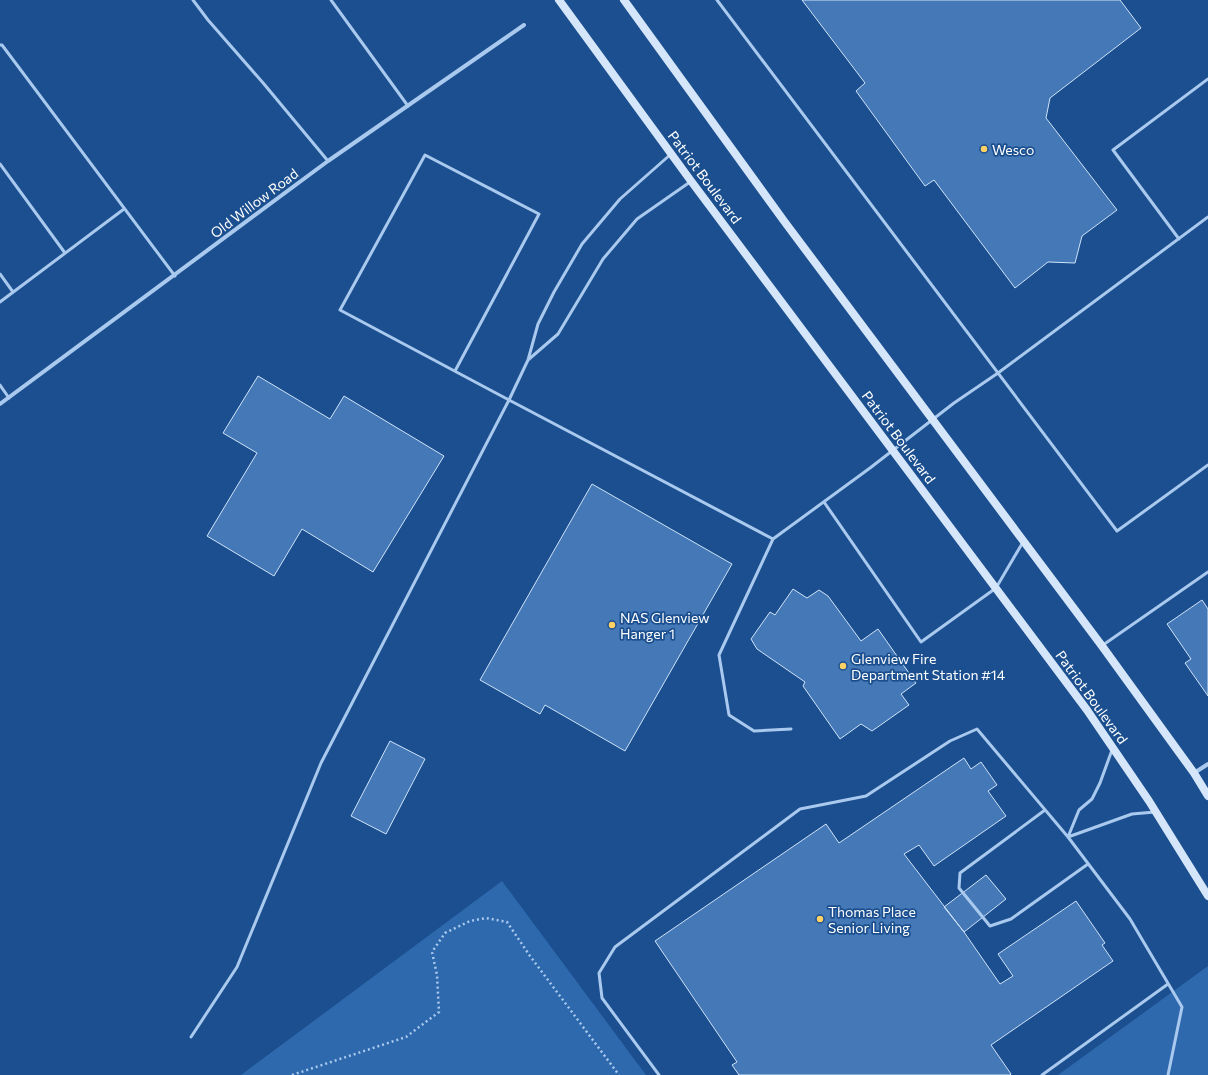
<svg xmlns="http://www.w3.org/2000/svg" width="1208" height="1075" viewBox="0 0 1208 1075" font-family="Commissioner,sans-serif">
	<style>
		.green { fill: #2e69ad }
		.building { fill: #4478b7; stroke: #cfe3fa }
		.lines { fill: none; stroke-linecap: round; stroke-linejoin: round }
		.path { stroke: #a9c9ee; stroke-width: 2.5; stroke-dasharray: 2 3; stroke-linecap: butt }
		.lane { stroke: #a9c9ee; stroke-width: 3 }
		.street { stroke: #a9c9ee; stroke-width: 4 }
		.secondary { stroke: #d6e6fa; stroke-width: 8 }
		.poi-dot { fill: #ffd166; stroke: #1b4f8f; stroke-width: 1.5 }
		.labels { text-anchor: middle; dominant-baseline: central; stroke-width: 3.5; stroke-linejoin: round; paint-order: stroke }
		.poi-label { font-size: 14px; fill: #fff; stroke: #1b4f8f; text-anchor: start }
		.street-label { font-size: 14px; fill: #fff; stroke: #1b4f8f }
	</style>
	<rect width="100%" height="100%" fill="#1b4f8f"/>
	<path class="green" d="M502,881L646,1075H241Z
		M1208,966V1075H1058Z"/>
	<path class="building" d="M802,0H1120L1141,28L1050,98L1046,118L1117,210L1082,236L1075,263L1048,262L1015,288L934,180L925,186L856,91L865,83Z
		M258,376L330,419L344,396L444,456L373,572L302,529L274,576L207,536L257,453L223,433Z
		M592,484L732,564L625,751L545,705L540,714L480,680Z
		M793,589L807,598L819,590L828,596L861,641L878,629L916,683L901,694L909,705L872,731L861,724L840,739L803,686L805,682L757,649L751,639L770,612L775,615Z
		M1202,600L1208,609V696L1185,663L1191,659L1167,624Z
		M390,741L425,759L386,834L351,816Z
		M964,758L971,769L981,762L997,785L988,791L1006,816L934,866L919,845L904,854L964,932L1000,984L1013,976L998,954L1076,901L1105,943L1102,945L1113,961L991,1045L1011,1074L1010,1075H739L732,1065L737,1062L655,941L826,824L839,843Z
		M986,875L1006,899L964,932L944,907Z"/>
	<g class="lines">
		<path class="path" d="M292,1075L406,1037L439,1012L437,975L432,952L445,933L470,921L486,918L507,922L530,956L619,1075"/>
		<path class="lane" d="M193,0L208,20L264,84L328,161
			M331,0L408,106
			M717,0L1117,531L1208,465
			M0,45H2L175,276
			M671,154L620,199L582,244L554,292L538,324L528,360L558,334L603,259L637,219L690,182
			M0,164L65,253
			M1179,239L1113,150L1208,79
			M0,274L13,292
			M0,302L124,209
			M455,371L539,214L425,155L340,310L509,400L528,360
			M0,385L9,398
			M824,502L921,642L996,588L1023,542
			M773,539L719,655L729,715L754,731L791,729
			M1103,645L1208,572
			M1112,750L1100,783L1092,799L1079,810L1068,837L1132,814L1155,812
			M1045,810L960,873L959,888L990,926L1011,919L1088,864
			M191,1037L237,967L321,763L509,400L773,539L870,468L954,403L998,373L1208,217
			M659,1075L602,998L599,973L615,947L800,809L866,796L950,741L977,729L1068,837L1130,919L1182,1007L1168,1075
			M1042,1075L1168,984"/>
		<path class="street" d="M0,404L328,161L524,25
			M1194,773L1208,764"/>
		<path class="secondary" d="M559,0L691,181L1087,710L1149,801L1208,896
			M624,0L784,221L1102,646L1194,773L1208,796"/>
	</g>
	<g class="poi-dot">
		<circle cx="984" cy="149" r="4"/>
		<circle cx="612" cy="625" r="4"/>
		<circle cx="843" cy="666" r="4"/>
		<circle cx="820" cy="919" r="4"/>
	</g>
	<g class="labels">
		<g class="poi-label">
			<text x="992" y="149">Wesco</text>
			<text x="620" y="617">NAS Glenview<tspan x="620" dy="16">Hanger 1</tspan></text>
			<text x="851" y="658">Glenview Fire<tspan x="851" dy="16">Department Station #14</tspan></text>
			<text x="828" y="911">Thomas Place<tspan x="828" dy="16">Senior Living</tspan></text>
		</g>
		<g class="street-label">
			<text transform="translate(705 177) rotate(53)">Patriot Boulevard</text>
			<text transform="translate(254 203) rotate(-37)">Old Willow Road</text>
			<text transform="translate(899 437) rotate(53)">Patriot Boulevard</text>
			<text transform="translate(1092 697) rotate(54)">Patriot Boulevard</text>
		</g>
	</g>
</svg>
